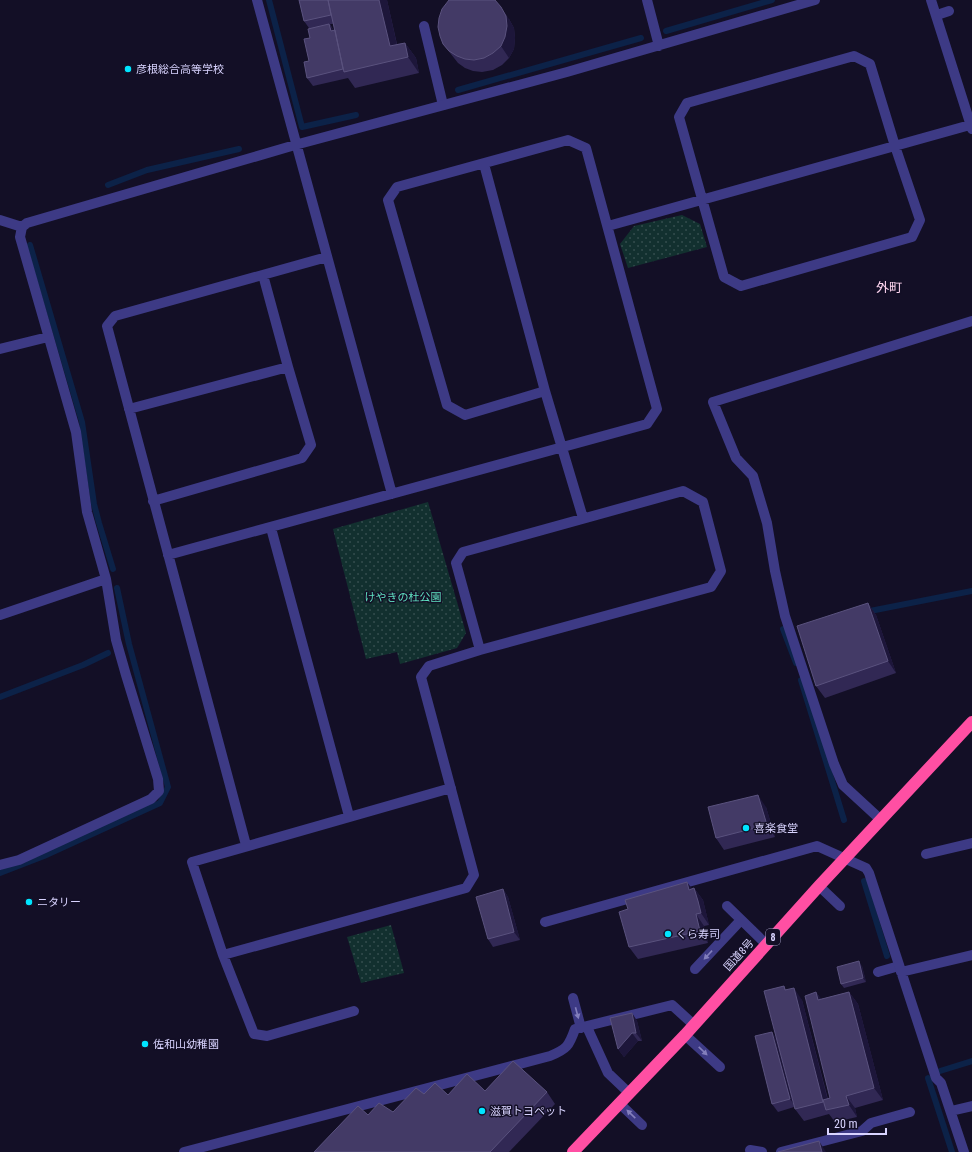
<svg xmlns="http://www.w3.org/2000/svg" width="972" height="1152" viewBox="0 0 972 1152" font-family="'Roboto Condensed','Noto Sans JP',sans-serif">
	<style>
		.grass { fill: url(#grass-dots) }
		.lines { fill: none; stroke-linecap: round; stroke-linejoin: round }
		.stream { stroke: #0c2248; stroke-width: 6 }
		.lane { stroke: #3d3a85; stroke-width: 10 }
		.street { stroke: #3d3a85; stroke-width: 10 }
		.highway { stroke: #ff4fa3; stroke-width: 12 }
		.wall { fill: #312854; fill-rule: evenodd }
		.shaded-wall { fill: #1d163a }
		.building { fill: #433a66; stroke: #5a527e }
		.oneway { fill: #837fbc }
		.poi-dot { fill: #00e5ff; stroke: #130f26; stroke-width: 1.5 }
		.labels { text-anchor: middle; dominant-baseline: central; stroke-width: 3; stroke-linejoin: round; paint-order: stroke }
		.shield { fill: #130f26; stroke: #9e99be; stroke-width: 1 }
		.shield-label { font-size: 10px; font-weight: bold; fill: #d9d4ff }
		.poi-label { font-size: 11px; fill: #d9d4ff; stroke: #130f26; text-anchor: start }
		.park-label { font-size: 11px; fill: #5fe0c0; stroke: #130f26 }
		.street-label { font-size: 11px; fill: #d9d4ff; stroke: #130f26 }
		.quarter-label { font-size: 13px; fill: #ffd6f0; stroke: #130f26 }
	</style>
	<defs>
		<pattern id="grass-dots" width="8" height="8" patternUnits="userSpaceOnUse"><rect width="8" height="8" fill="#12302f"/><path d="M2 2h.1M6 6h.1" fill="none" stroke="#344d4e" stroke-width="1.8" stroke-linecap="round"/></pattern>
	</defs>
	<rect width="100%" height="100%" fill="#130f26"/>
	<path class="grass" d="M682,215L700,224L707,247L628,268L620,244L634,226Z
		M428,502L466,633L457,648L400,664L397,652L366,659L333,529Z
		M391,925L404,973L361,983L347,937Z"/>
	<g class="lines">
		<path class="stream" d="M269,0L302,127L356,115
			M666,31L772,0
			M458,90L641,38
			M108,185L147,170L239,149
			M30,245L82,422L94,504L99,523L113,569
			M865,612L972,591
			M783,629L796,663
			M801,680L844,820
			M0,697L83,665L108,653
			M0,873L44,856L160,803L168,787L129,644L117,588
			M864,881L887,956
			M940,1071L972,1061
			M928,1078L952,1152"/>
		<path class="lane" d="M937,15L949,11
			M424,26L443,105
			M926,854L972,843
			M819,886L840,906
			M727,906L767,945
			M695,969L741,920
			M878,972L899,966
			M573,998L581,1028
			M685,1035L720,1067
			M619,1103L642,1125
			M750,1150L762,1152
			M781,1152L862,1131L871,1123L910,1112"/>
		<path class="street" d="M257,0L392,494
			M647,0L659,46
			M931,0L972,129
			M854,56L870,64L895,146L920,220L912,237L741,286L724,277L679,117L687,103Z
			M484,164L545,391L583,518
			M0,220L22,227
			M608,226L970,125
			M0,349L48,337
			M129,409L288,367
			M153,501L302,458L311,445L288,367L263,275
			M271,528L349,816
			M168,555L647,424L657,409L586,148L568,140L397,187L388,200L447,405L465,415L545,391
			M0,615L106,579
			M881,820L843,785L834,764L785,616L775,571L767,523L753,476L736,458L713,402L972,321
			M246,845L107,326L115,316L327,257
			M0,865L19,860L151,799L159,791L158,779L126,675L116,640L106,579L87,512L76,432L20,237L22,227L27,223L295,145L567,72L815,0
			M545,922L817,846L866,868L869,873L936,1078L941,1083L964,1152
			M223,955L466,888L474,875L421,677L429,666L480,650L711,587L721,571L703,502L683,491L463,552L456,563L480,650
			M901,972L972,955
			M354,1011L267,1036L254,1034L223,955L192,862L451,788
			M587,1027L608,1073L629,1093
			M951,1111L972,1106
			M184,1152L550,1056C567,1049 569,1046 575,1029L672,1005L694,1025"/>
		<path class="highway" d="M573,1152L685,1035L819,886L972,722"/>
	</g>
	<path class="wall" d="M299,0H387L397,44L405,43L416,58L419,73L355,88L348,78L313,86L307,78L309,61L310,38L309,28L304,21ZM330,24H333L335,30L334,31Z
		M509,19L514,28L515,38L514,49L509,58L502,65L493,70L482,72L473,71L465,68L458,63L443,44Z
		M868,603L876,615L896,673L825,698L816,686Z
		M766,807L775,837L724,850L716,838Z
		M694,888L703,900L709,925L704,926L708,943L638,959L629,947L692,889Z
		M503,889L508,897L520,940L493,947L488,939Z
		M862,966L866,982L844,988L841,984Z
		M784,986L786,990L802,1000L828,1099L830,1098L816,992L821,999L849,992L858,1004L883,1100L855,1108L857,1117L835,1122L829,1114L804,1121L795,1109L794,1107L778,1112L772,1104L776,1037Z
		M632,1013L637,1021L642,1041H638L624,1057L618,1049Z
		M485,1091L547,1092L555,1104L509,1152H314L368,1115L393,1112L424,1094L448,1095Z"/>
	<path class="shaded-wall" d="M379,0H387L400,59L390,46Z
		M501,7L509,19L514,28L515,38L514,49L509,58L501,46Z
		M329,24L335,32L331,31Z
		M405,43L416,58L419,73L408,57Z
		M868,603L876,615L896,673L888,661Z
		M758,795L766,807L775,837L767,825Z
		M687,882L696,894L689,890Z
		M694,888L703,900L709,925L701,913Z
		M503,889L508,897L520,940L514,932Z
		M696,914L704,926L708,943L700,931Z
		M859,961L862,966L866,982L863,978Z
		M794,988L802,1000L830,1109L829,1110L823,1102Z
		M816,992L825,1004L818,1000Z
		M849,992L858,1004L883,1100L874,1088Z
		M632,1013L637,1021L642,1041L636,1033Z
		M772,1032L778,1040L796,1107L790,1099Z
		M632,1033L638,1041L624,1057L618,1049Z
		M846,1096L855,1108L857,1117L849,1105Z
		M819,1141L826,1152H822Z"/>
	<path class="building" d="M299,0H328L331,15L304,21Z
		M328,0H379L390,46L405,43L408,57L344,72Z
		M449,0H495L501,7L506,16L507,26L505,37L501,46L493,53L484,58L474,60L465,59L457,56L449,51L443,44L440,36L438,27L439,18L442,9Z
		M329,24L331,31L335,30L343,69L307,78L304,62L309,61L304,39L310,38L308,29Z
		M868,603L888,661L816,686L797,626Z
		M758,795L767,825L716,838L708,807Z
		M687,882L689,890L694,888L698,901L701,913L696,914L700,931L629,947L619,912L628,909L625,900Z
		M503,889L514,932L488,939L476,897Z
		M859,961L863,978L841,984L837,967Z
		M784,986L785,990L794,988L823,1102L795,1109L764,991Z
		M816,992L818,1000L849,992L874,1088L846,1096L849,1105L826,1110L823,1100L830,1098L805,996Z
		M632,1013L636,1033H632L618,1049L610,1018Z
		M772,1032L790,1099L772,1104L755,1036Z
		M513,1061L547,1092L490,1152H314L358,1106L368,1115L379,1103L393,1112L416,1088L424,1094L435,1083L448,1095L467,1074L485,1091Z
		M819,1141L822,1152H778Z"/>
	<defs><path id="oneway-solid" d="M-6-.8H1V-3.2L6.5 0L1 3.2V.8H-6Z"/></defs>
	<g class="oneway">
		<use href="#oneway-solid" transform="translate(708 955) rotate(133)"/>
		<use href="#oneway-solid" transform="translate(577 1013) rotate(75)"/>
		<use href="#oneway-solid" transform="translate(703 1051) rotate(44)"/>
		<use href="#oneway-solid" transform="translate(631 1114) rotate(-136)"/>
	</g>
	<g class="poi-dot">
		<circle cx="128" cy="69" r="4"/>
		<circle cx="746" cy="828" r="4"/>
		<circle cx="29" cy="902" r="4"/>
		<circle cx="668" cy="934" r="4"/>
		<circle cx="145" cy="1044" r="4"/>
		<circle cx="482" cy="1111" r="4"/>
	</g>
	<g class="labels">
		<rect class="shield" x="766" y="929" width="14" height="16" rx="3"/>
		<g class="shield-label">
			<text x="773" y="937">8</text>
		</g>
		<g class="poi-label">
			<text x="136" y="69">彦根総合高等学校</text>
			<text x="754" y="828">喜楽食堂</text>
			<text x="37" y="902">ニタリー</text>
			<text x="676" y="934">くら寿司</text>
			<text x="153" y="1044">佐和山幼稚園</text>
			<text x="490" y="1111">滋賀トヨペット</text>
		</g>
		<g class="park-label">
			<text x="403" y="597">けやきの杜公園</text>
		</g>
		<g class="street-label">
			<text transform="translate(739 955) rotate(-48)">国道8号</text>
		</g>
		<g class="quarter-label">
			<text x="889" y="287">外町</text>
		</g>
	</g>
	<path d="M828 1128v6h58v-6" fill="none" stroke="#d9d4ff" stroke-width="2"/>
	<text x="834" y="1128" font-size="12" fill="#d9d4ff" stroke="#130f26" stroke-width="3" paint-order="stroke">20 m</text>
</svg>
